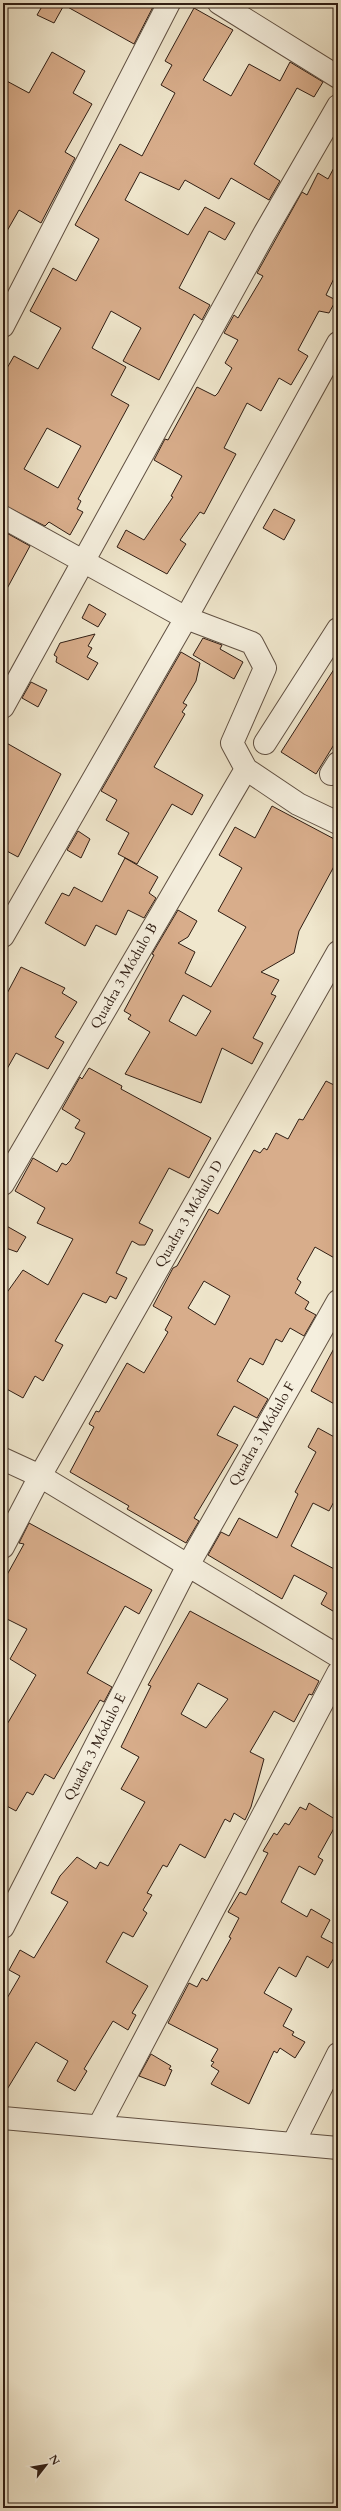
<svg xmlns="http://www.w3.org/2000/svg" width="341" height="2511" viewBox="0 0 341 2511" font-family="Cardo,serif">
	<style>
		.building { fill: #d8ad8b; stroke: #301e14; fill-rule: evenodd }
		.lines { fill: none; stroke-linecap: round; stroke-linejoin: round }
		.minor-casing { stroke: #605042; stroke-width: 24 }
		.minor { stroke: #f5efde; stroke-width: 22 }
		.labels { text-anchor: middle; dominant-baseline: central; stroke-width: 3.5; stroke-linejoin: round; paint-order: stroke }
		.street-label { font-size: 14px; fill: #301e14; stroke: #f5efde }
	</style>
	<rect width="100%" height="100%" fill="#f0e7cd"/>
	<filter id="stains"><feTurbulence type="fractalNoise" baseFrequency=".005" numOctaves="4"/><feColorMatrix values="0 0 0 0 .2 0 0 0 0 .09 0 0 0 0 .02 0 0 0 .5 -.17"/></filter>
	<radialGradient id="worn" r=".72"><stop offset=".6" stop-color="#630" stop-opacity="0"/><stop offset="1" stop-color="#630" stop-opacity=".3"/></radialGradient>
	<path class="building" d="M44,3H155L134,44L64,5L54,23L37,15Z
		M194,8L233,30L203,80L231,96L249,64L280,81L290,62L323,82L314,97L297,88L254,164L280,181L269,200L231,178L219,199L185,180L179,190L140,172L125,200L188,235L205,207L235,223L225,240L209,231L179,288L210,305L202,320L194,314L159,380L123,361L141,328L111,311L92,348L126,367L111,395L129,405L78,499L81,501L77,509L83,512L70,535L49,522L45,526L3,505V375L14,356L38,369L61,328L30,311L53,268L76,281L99,239L75,225L120,144L142,156L175,93L161,85L172,65L165,61ZM47,428L81,446L58,488L24,469Z
		M52,52L85,71L73,93L92,104L65,152L75,158L41,223L19,210L3,238V79L29,93Z
		M338,160V270L326,295L336,300L329,313L319,311L298,350L308,356L291,385L279,378L261,411L247,403L224,448L236,454L204,514L200,512L180,540L186,544L167,574L117,547L126,530L144,540L173,497L171,496L182,476L154,460L165,439L168,440L197,387L215,396L218,393L232,368L225,363L238,340L224,333L234,315L238,318L263,276L257,273L302,192L307,195L318,173L328,179Z
		M274,509L295,520L284,540L263,528Z
		M3,531L30,546L3,596Z
		M89,604L106,614L98,627L82,618Z
		M95,634L88,646L92,648L87,657L98,663L88,680L56,662L57,657L54,655L60,643Z
		M203,638L222,645L220,649L243,662L234,679L193,655Z
		M181,652L200,663L196,681L183,703L187,705L182,712L185,714L154,767L203,795L192,815L172,804L137,864L118,854L129,833L106,820L117,800L101,791Z
		M338,663V738L316,774L281,752Z
		M31,682L47,690L38,707L22,698Z
		M3,741L61,774L18,857L3,849Z
		M272,806L338,841V859L299,931L294,953L261,972L279,980L271,994L276,996L253,1038L263,1043L252,1064L222,1048L201,1103L125,1074L150,1032L128,1019L131,1015L124,1011L154,955L152,954L178,910L197,921L188,937L178,943L195,952L185,973L211,987L246,927L218,911L242,868L219,855L235,827L255,838ZM183,995L211,1011L196,1036L169,1021Z
		M78,831L90,839L81,858L67,850Z
		M125,858L158,877L149,893L156,898L144,918L128,910L116,935L96,925L85,946L45,923L62,893L69,896L74,887L102,902Z
		M21,967L65,988L62,993L77,1002L55,1037L64,1042L48,1069L16,1053L3,1076V1001Z
		M89,1068L122,1086L121,1089L211,1138L189,1178L169,1168L139,1223L153,1230L145,1245H139L132,1241L116,1273L127,1278L116,1299L110,1296L106,1303L83,1293L55,1341L63,1345L43,1381L35,1376L23,1398L3,1387V1298L23,1270L48,1285L73,1239L37,1223L45,1208L15,1191L33,1158L57,1172L62,1163L66,1165L70,1161L85,1133L75,1128L80,1120L62,1109L80,1077L82,1079Z
		M326,1081L338,1087V1260L315,1247L297,1279L301,1282L295,1293L309,1302L305,1309L316,1315L304,1336L290,1328L282,1342L276,1339L263,1365L250,1358L237,1381L268,1399L257,1418L234,1406L217,1435L238,1445L194,1518L199,1521L186,1543L127,1509L129,1506L70,1472L94,1427L89,1424L96,1411L99,1412L127,1363L144,1373L168,1332L165,1330L172,1317L153,1306L173,1268L177,1266L209,1209L218,1214L254,1150L260,1153L264,1148L267,1150L276,1133L288,1139L299,1119L303,1120ZM204,1281L230,1296L215,1325L188,1308Z
		M3,1224L26,1237L17,1252L3,1247Z
		M338,1341V1406L311,1391Z
		M318,1428L338,1439V1494L329,1511L313,1503L291,1546L338,1571V1614L321,1604L327,1593L294,1575L282,1599L208,1555L221,1532L229,1536L239,1518L277,1538L298,1494L295,1492L316,1452L308,1447Z
		M29,1523L152,1590L139,1614L125,1606L87,1673L112,1687L104,1702L100,1700L54,1779L45,1774L33,1795L27,1792L16,1811L3,1804V1739L6,1726L36,1675L10,1659L27,1629L3,1617V1582L24,1544L19,1543Z
		M190,1611L319,1681L312,1695L309,1694L294,1722L274,1711L250,1752L264,1759L251,1807L245,1820L234,1813L230,1822L225,1819L205,1858L180,1844L167,1867L163,1865L147,1893L152,1895L143,1910L147,1913L133,1937L123,1932L106,1962L148,1986L132,2013L136,2015L128,2030L113,2021L84,2069L87,2071L75,2091L57,2081L68,2061L36,2042L3,2096V2005L20,1976L9,1970L20,1950L34,1958L68,1902L51,1893L60,1876L77,1857L96,1869L100,1862L108,1866L145,1802L121,1789L139,1757L121,1747L151,1686L148,1685ZM198,1683L228,1699L206,1728L181,1714Z
		M309,1803L338,1821L318,1857L323,1860L315,1875L299,1866L281,1902L307,1917L311,1909L330,1920L321,1937L338,1946V1951L328,1968L307,1956L296,1977L279,1967L264,1993L292,2009L283,2026L294,2032L292,2035L305,2042L295,2058L280,2048L277,2053L274,2051L249,2104L211,2084L219,2071L211,2066L214,2062L211,2061L218,2049L168,2023L189,1983L197,1987L202,1978L207,1981L231,1938L229,1937L239,1918L228,1912L240,1892L246,1895L268,1853L263,1851L274,1833L277,1835L285,1823L289,1825L300,1807L306,1810Z
		M151,2054L171,2066L169,2069L172,2070L165,2086L139,2076Z"/>
	<g class="lines">
		<g class="minor-casing">
			<path id="minor" d="M219,3L338,77
				M3,326L169,3
				M3,517L186,618L252,643L265,668L232,743L246,769L298,804L338,823
				M3,707L264,234L338,106
				M265,743L338,629
				M331,774L338,763
				M3,936L186,618L338,343
				M3,1184L246,769
				M3,1459L40,1476L338,1656
				M3,1547L40,1476L338,952
				M3,1927L187,1567L338,1301
				M3,2118L338,2148
				M99,2126L338,1673
				M293,2144L338,2054"/>
		</g>
		<use href="#minor" class="minor"/>
	</g>
	<g class="labels">
		<g class="street-label">
			<text transform="translate(124 976) rotate(-60)">Quadra 3 Módulo B</text>
			<text transform="translate(189 1214) rotate(-60)">Quadra 3 Módulo D</text>
			<text transform="translate(262 1434) rotate(-60)">Quadra 3 Módulo F</text>
			<text transform="translate(95 1747) rotate(-63)">Quadra 3 Módulo E</text>
		</g>
	</g>
	<rect width="341" height="2511" fill="none" stroke="#f0e7cd" stroke-width="16"/>
	<rect x="4" y="4" width="333" height="2503" fill="none" stroke="#301e14" stroke-width="2"/>
	<rect x="8" y="8" width="325" height="2495" fill="none" stroke="#301e14"/>
	<g transform="translate(46 2465) rotate(59)" stroke="#f5efde" stroke-width="3" paint-order="stroke">
	<path d="M0-3L7 15L0 10L-7 15Z" fill="#301e14"/>
	<text y="-6" font-size="11" font-weight="bold" text-anchor="middle" fill="#301e14">N</text>
	</g>
	<rect width="100%" height="100%" filter="url(#stains)"/>
	<rect width="100%" height="100%" fill="url(#worn)"/>
</svg>
